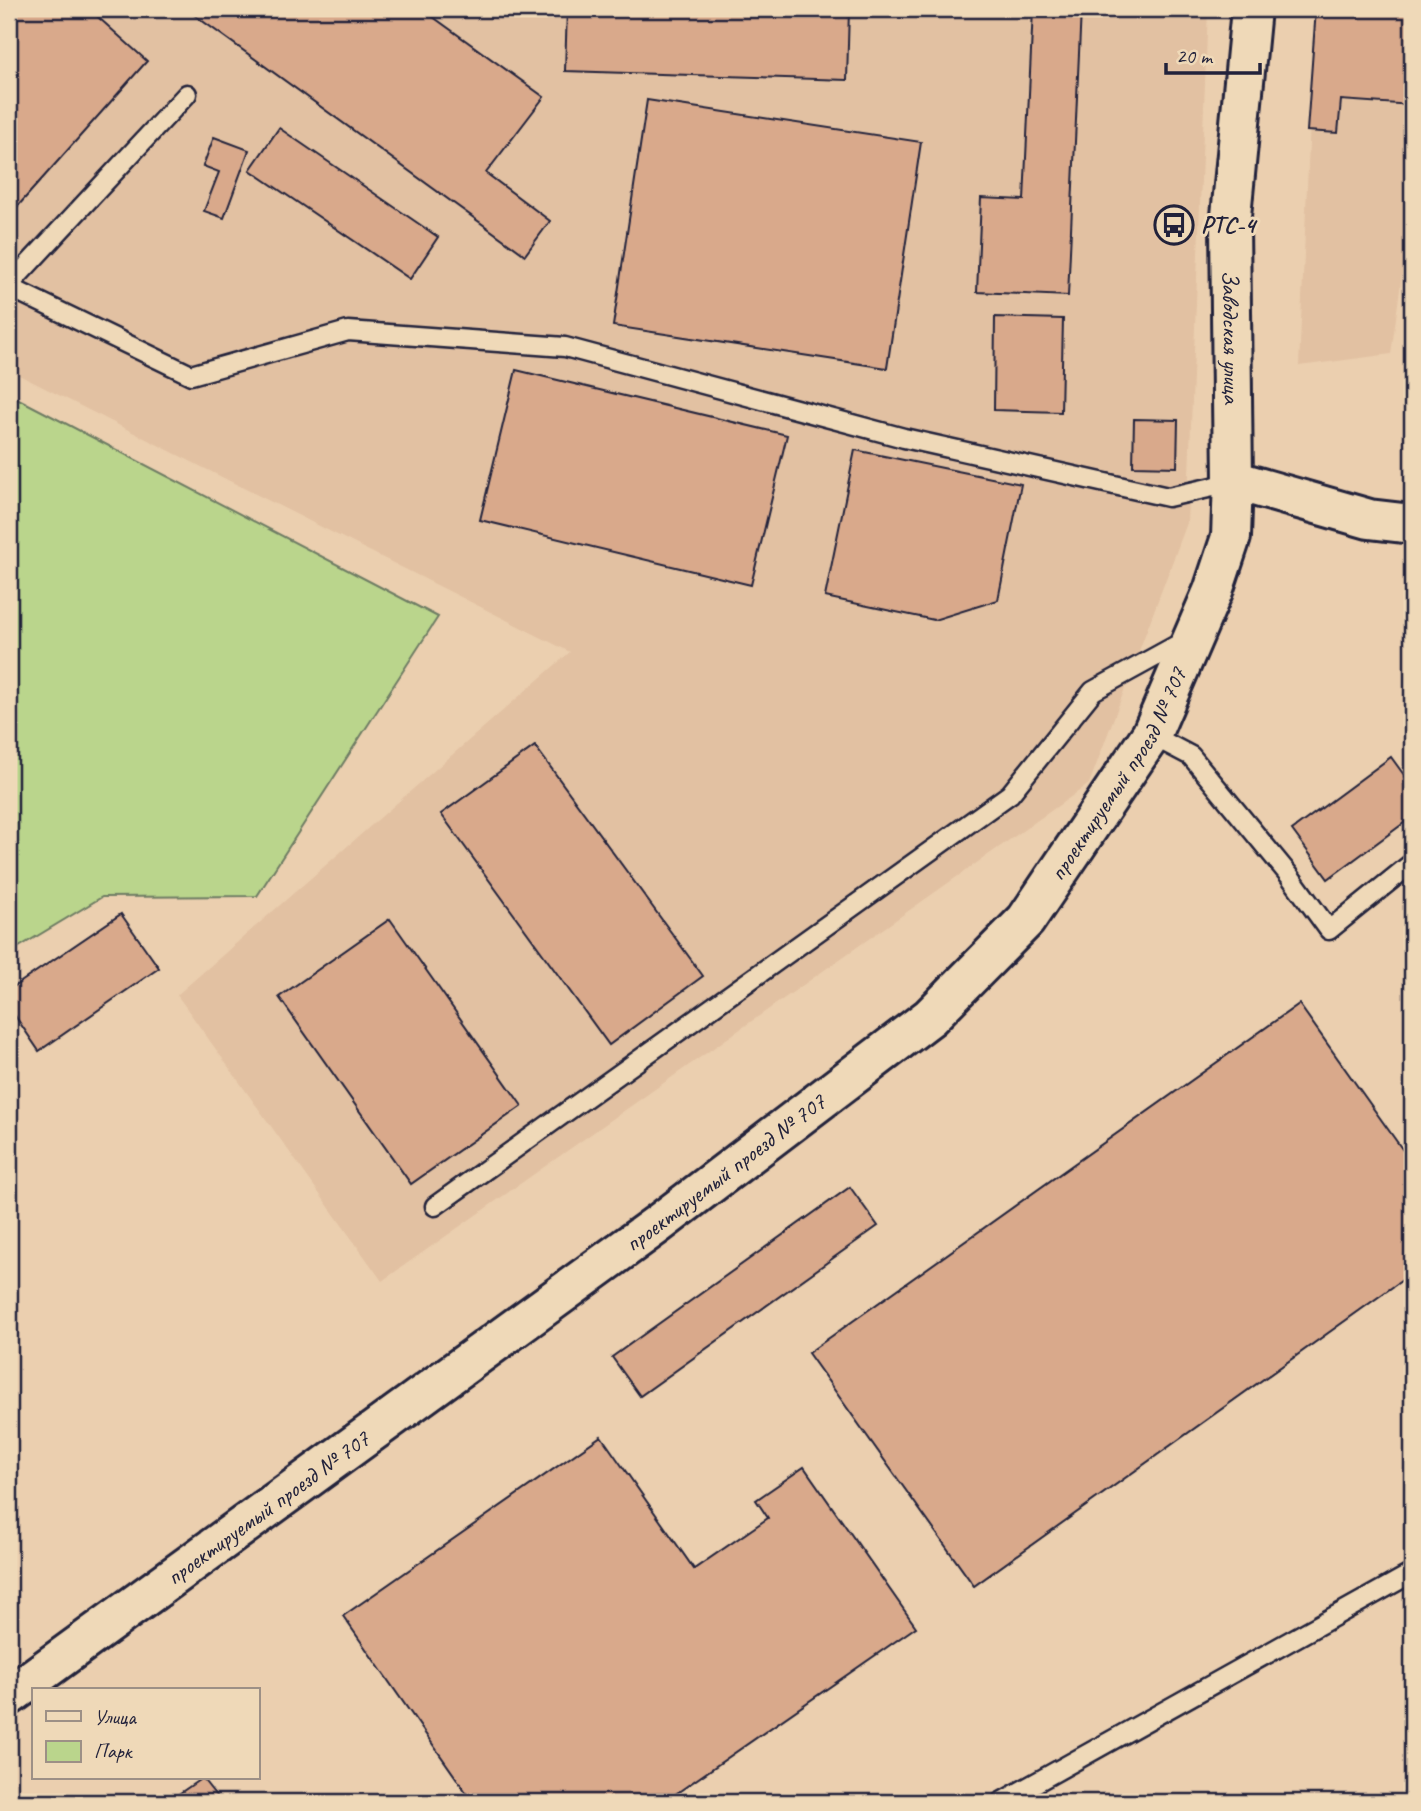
<svg xmlns="http://www.w3.org/2000/svg" width="1421" height="1811" viewBox="0 0 1421 1811" font-family="Caveat,sans-serif">
	<style>
		.built { fill: #e2c1a2 }
		.green { fill: #bad58c; stroke: #6e7c64; stroke-width: 2 }
		.building { fill: #d9a98b; stroke: #22223b; stroke-width: 2 }
		.lines { fill: none; stroke-linecap: round; stroke-linejoin: round }
		.lane-casing { stroke: #22223b; stroke-width: 23 }
		.secondary-casing { stroke: #22223b; stroke-width: 44 }
		.lane { stroke: #efd9b8; stroke-width: 18 }
		.secondary { stroke: #efd9b8; stroke-width: 38 }
		.labels { text-anchor: middle; dominant-baseline: central; stroke-width: 6; stroke-linejoin: round; paint-order: stroke }
		.poi-label { font-size: 24px; font-weight: bold; fill: #22223b; stroke: #efd9b8; text-anchor: start }
		.street-label { font-size: 24px; fill: #22223b; stroke: #efd9b8 }
	</style>
	<rect width="100%" height="100%" fill="#ebcfaf"/>
	<filter id="ink" filterUnits="userSpaceOnUse"><feTurbulence type="fractalNoise" baseFrequency=".0143" numOctaves="2"/><feDisplacementMap in="SourceGraphic" scale="14" xChannelSelector="R" yChannelSelector="G"/><feConvolveMatrix kernelMatrix="1 2 1 2 8 2 1 2 1" color-interpolation-filters="sRGB"/></filter>
	<g filter="url(#ink)">
		<path class="built" d="M9,9H1208L1187,523L1089,784L382,1281L177,995L570,652L9,370Z
			M1315,9H1412V276L1403,267L1391,354L1299,366Z"/>
		<path class="green" d="M9,394L438,617L257,896L102,897L9,953Z"/>
		<path class="building" d="M9,9H89L147,61L9,216Z
			M186,9H422L544,97L486,173L550,221L525,255Z
			M567,9H849L847,80L565,71Z
			M1033,9H1081L1068,296L977,292L981,198L1024,200Z
			M1316,9H1412V105L1341,100L1338,133L1307,131Z
			M647,100L921,142L887,368L613,326Z
			M279,128L438,237L410,279L250,170Z
			M214,137L249,150L224,218L204,211L219,172L203,166Z
			M995,317L1063,319L1061,412L994,410Z
			M516,370L787,435L751,585L480,520Z
			M1134,419L1178,420L1177,467L1133,466Z
			M855,450L1021,484L998,600L934,620L825,597Z
			M535,746L703,976L609,1045L441,814Z
			M1391,757L1412,786V817L1328,879L1292,830Z
			M121,914L159,968L39,1051L9,1007V990Z
			M390,919L522,1106L411,1184L279,997Z
			M1299,1004L1412,1163V1273L974,1586L808,1353Z
			M850,1187L878,1226L640,1396L612,1357Z
			M601,1436L694,1569L768,1518L756,1500L804,1467L916,1627L664,1802H473L343,1616Z
			M202,1778L221,1802H167Z"/>
		<g class="lines">
			<g class="lane-casing">
				<path id="lane" d="M9,285L187,94
					M9,287L191,375L348,331L565,347L904,438L1168,497L1213,487L1233,480
					M1151,735L1191,756L1289,875L1329,930L1412,863
					M435,1206L1010,794L1093,691L1186,640
					M1001,1802L1412,1573"/>
			</g>
			<g class="secondary-casing">
				<g id="secondary">
					<path id="s1" d="M1251,9L1230,226L1233,480L1369,519L1412,524"/>
					<path id="s2" d="M9,1696L658,1224L930,1017L1026,920L1151,735L1213,591L1231,537L1233,480"/>
				</g>
			</g>
			<use href="#lane" class="lane"/>
			<use href="#secondary" class="secondary"/>
		</g>
	</g>
	<defs>
		<g id="bus-ring" transform="scale(2.0125)"><circle r="9.5" fill="#efd9b8" stroke="#22223b" stroke-width="1.5"/><path d="M-5-6H5V4H4V6H2V4H-2V6H-4V4H-5ZM-3.5-4V0h7V-4ZM-3.5 1.2v1.5H-2V1.2ZM2 1.2v1.5H3.5V1.2Z" fill="#22223b"/></g>
	</defs>
	<g fill-rule="evenodd">
		<use href="#bus-ring" x="1174" y="225"/>
	</g>
	<g class="labels">
		<g class="poi-label">
			<text x="1201" y="225">РТС-4</text>
		</g>
		<g class="street-label">
			<text stroke="none"><textPath href="#s1" startOffset="329">Заводская улица</textPath></text>
			<text stroke="none"><textPath href="#s2" startOffset="1454">проектируемый проезд № 707</textPath></text>
			<text stroke="none"><textPath href="#s2" startOffset="887">проектируемый проезд № 707</textPath></text>
			<text stroke="none"><textPath href="#s2" startOffset="320">проектируемый проезд № 707</textPath></text>
		</g>
	</g>
	<rect width="1421" height="1811" fill="none" stroke="#efd9b8" stroke-width="35"/>
	<rect x="18" y="18" width="1386" height="1776" fill="none" stroke="#22223b" stroke-width="2.5" filter="url(#ink)"/>
	<rect x="32" y="1688" width="228" height="91" fill="#efd9b8" stroke="#9d9086" stroke-width="2"/>
	<rect x="46" y="1711" width="35" height="10" fill="#efd9b8" stroke="#9d9086" stroke-width="2"/>
	<text x="94" y="1724" font-size="21" fill="#22223b">Улица</text>
	<rect x="46" y="1741" width="35" height="21" fill="#bad58c" stroke="#9d9086" stroke-width="2"/>
	<text x="94" y="1758" font-size="21" fill="#22223b">Парк</text>
	<path d="M1166 63v10h94v-10" fill="none" stroke="#22223b" stroke-width="3.5"/>
	<text x="1176" y="63" font-size="21" fill="#22223b" stroke="#efd9b8" stroke-width="5" paint-order="stroke">20 m</text>
</svg>
